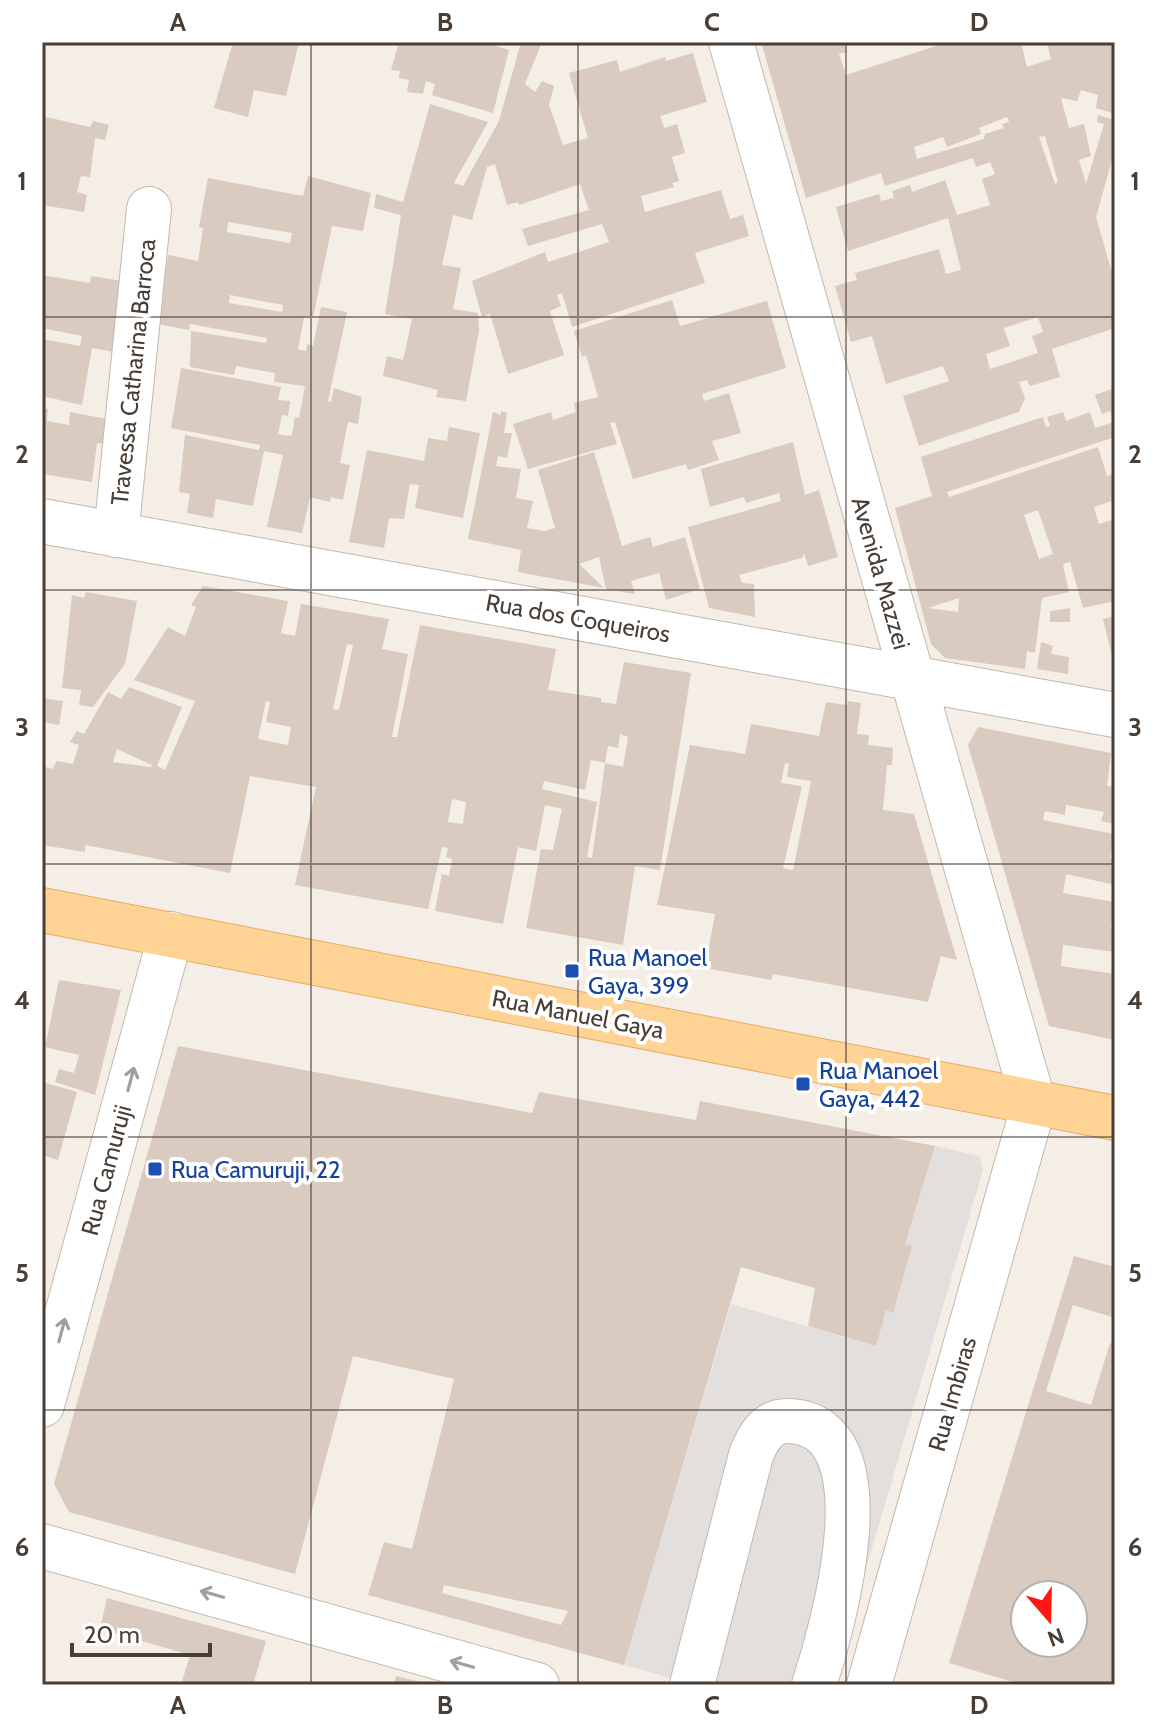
<svg xmlns="http://www.w3.org/2000/svg" width="1157" height="1727" viewBox="0 0 1157 1727" font-family="Cabin,sans-serif">
	<style>
		.parking { fill: #e2dfdc }
		.building { fill: #d9cbbf; fill-rule: evenodd }
		.lines { fill: none; stroke-linecap: round; stroke-linejoin: round }
		.minor-casing { stroke: #c3b8ac; stroke-width: 46 }
		.major-casing { stroke: #e8ad61; stroke-width: 46 }
		.minor { stroke: #fff; stroke-width: 44 }
		.major { stroke: #ffd395; stroke-width: 44 }
		.oneway { stroke: #a49e9a }
		.grid { fill: none; stroke: #483e36; stroke-width: 2; stroke-opacity: 0.55 }
		.transit-dot { fill: #1a4fb4; stroke: #fff; stroke-width: 3 }
		.labels { text-anchor: middle; dominant-baseline: central; stroke-width: 8; stroke-linejoin: round; paint-order: stroke }
		.street-label { font-size: 24px; fill: #483e36; stroke: #fff }
		.transit-label { font-size: 24px; fill: #164399; stroke: #fff; text-anchor: start }
		.neatline { fill: none; stroke: #483e36; stroke-width: 3 }
		.grid-label { font-size: 26px; text-anchor: middle; font-weight: bold; fill: #483e36 }
	</style>
	<rect width="100%" height="100%" fill="#f4eee7"/>
	<path class="parking" d="M935,1146L979,1156L983,1170L832,1685H696L624,1665L731,1304L875,1346L886,1310L892,1312L911,1246L905,1244Z"/>
	<path class="building" d="M233,42H299L286,96L254,90L248,117L214,108Z
		M399,42H482L509,50L493,113L432,95L435,84L426,81L423,94L407,92L409,80L399,78L400,71L391,70Z
		M521,42H542L525,84L535,92L542,81L554,86L549,105L563,145L588,138L569,73L617,60L620,72L665,57L666,61L693,53L707,102L660,116L664,128L677,124L685,153L672,157L679,181L672,183L674,187L641,196L645,212L721,190L730,219L743,215L749,236L695,253L705,283L572,327L562,293L557,295L561,306L550,311L564,355L508,374L490,314L482,317L472,281L545,252L548,262L609,242L602,224L528,246L522,229L589,210L580,184L519,205L518,202L507,205L495,164L487,167L472,220L453,215L442,265L461,268L453,309L478,313L479,331L466,401L436,397L438,390L383,376L387,356L403,360L412,319L385,314L401,215L374,208L376,194L403,202L430,104L488,122L454,183L463,186L499,121Z
		M761,42H844L847,52L839,54L846,75L945,43L946,46L954,42H1021L1027,67L1051,59L1047,42H1115V114L1096,108L1098,95L1081,90L1077,101L1061,98L1069,128L1084,124L1091,156L1079,160L1086,184L1104,124L1097,122L1098,115L1115,120V149L1096,217L1115,283V328L1052,349L1060,377L1030,386L1027,380L1019,382L1025,398L1019,412L919,446L903,396L949,381L943,366L886,384L872,336L851,342L835,286L857,280L855,273L939,249L946,274L961,270L948,218L848,251L836,207L879,194L881,201L894,198L892,191L910,185L912,192L945,180L957,215L990,205L982,179L995,174L990,162L976,167L973,158L885,186L881,173L806,198ZM1007,117L1009,122L1002,124L1004,128L985,134L984,139L917,159L914,147L943,137L947,147L981,134L979,128ZM1045,136L1058,182L1055,184L1039,137ZM1038,317L1043,332L1032,336L1038,353L990,369L986,354L1010,346L1004,328Z
		M42,116L90,127L93,121L109,125L105,140L95,138L90,177L81,176L77,192L87,195L84,212L42,205Z
		M308,176L371,193L363,231L332,226L313,318L304,317L298,349L306,351L307,344L313,346L321,307L347,312L328,401L331,402L334,388L362,397L358,424L348,422L340,463L350,465L343,500L331,497L330,502L310,497L302,533L267,527L283,455L264,451L253,506L216,499L213,518L187,513L190,494L179,492L185,435L259,450L260,445L171,428L181,368L281,387L278,400L290,401L288,416L282,415L278,434L287,436L292,435L295,417L299,418L305,386L274,382L275,373L236,366L234,375L190,367L191,331L266,343L267,338L190,324L189,330L158,324L168,255L198,261L203,228L199,227L208,178L303,196ZM228,222L292,233L290,243L227,232ZM230,295L283,305L282,312L229,303Z
		M42,275L90,283L91,276L122,281L114,352L92,348L82,405L42,396V339L80,346L82,336L42,328Z
		M672,300L680,326L767,301L786,368L702,394L704,401L729,393L741,433L712,441L719,460L688,470L686,464L633,479L615,422L610,423L617,444L528,469L513,424L551,412L553,420L576,412L574,403L598,397L586,355L582,357L574,331Z
		M1115,388V437L947,492L949,497L1098,447L1107,476L1115,474V500L1094,507L1099,524L1115,519V601L1083,608L1070,562L1063,564L1069,592L1042,598L1035,653L1027,651L1025,669L945,658L931,644L895,508L932,496L921,457L1043,417L1046,427L1050,426L1047,417L1063,412L1066,421L1090,412L1095,428L1114,422L1110,411L1102,414L1095,395ZM1038,510L1053,554L1039,559L1024,515ZM959,598L958,612L928,608Z
		M42,408L48,409L47,421L69,425L70,412L107,419L104,444L97,443L92,482L42,474Z
		M501,411L507,413L504,433H512L507,458L498,456L496,466L521,469L516,498L533,501L527,528L544,531L555,528L538,470L594,452L622,546L650,537L653,547L685,537L700,589L666,600L659,573L631,581L635,594L606,589L599,557L579,564L604,588L518,572L521,550L468,539L493,412L501,415Z
		M449,427L480,433L463,518L415,508L419,485L410,484L404,519L389,518L384,548L349,542L367,450L424,461L428,438L447,441Z
		M793,442L805,495L819,490L838,557L808,566L804,553L802,558L739,575L742,583L754,584L755,617L709,608L688,527L781,501L779,493L746,503L744,497L710,507L701,469Z
		M203,586L288,601L281,633L295,636L301,604L389,619L382,649L408,654L392,737H397L420,625L556,649L548,690L601,698V702L616,704L624,662L691,673L660,870L635,866L623,945L526,928L541,849L553,850L562,809L545,805L536,851L518,847L503,924L435,911L442,874L449,876L452,859L446,857L448,848L442,847L428,909L295,885L316,787L250,776L230,873L85,845V852L42,845V766L52,769L57,761L73,764L79,745L70,742L77,731L84,734L108,692L121,699L129,687L182,707L157,766L165,770L195,701L134,680L168,627L185,636L196,607L191,605ZM347,644L353,645L339,710L333,709ZM266,701L270,702L266,722L291,727L288,745L258,739ZM620,734L628,737L623,767L605,763L592,858L587,857L597,802L542,789L544,781L585,790L591,760L605,763L608,746L618,748ZM117,749L152,765L151,767L113,762ZM452,799L466,802L463,824L448,822Z
		M86,592L137,601L125,664L93,707L79,705L81,690L62,688L72,595L84,598Z
		M1070,608V622H1050V611Z
		M1115,616V663L1114,664L1103,619Z
		M1041,642L1053,646L1051,654L1069,657L1068,674L1037,669Z
		M42,698L63,701L59,725L42,722Z
		M848,701L861,703L857,734L869,735L868,745L893,748L892,765H887L883,810L914,814L957,960L941,956L928,1002L773,974L771,980L705,968L715,914L657,905L690,745L745,754L751,724L819,736L826,702L847,705ZM785,763L789,764L787,777L811,781L793,870L783,868L802,786L781,783Z
		M978,727L1111,753L1107,786L1115,787V824L1101,821L1104,812L1066,805L1065,815L1045,811L1043,820L1114,834L1110,858H1115V885L1066,874L1063,893L1115,902L1111,928L1115,929V952L1063,945L1061,966L1115,974V1040L1049,1026L968,745Z
		M59,980L121,990L95,1095L55,1082L59,1069L74,1073L79,1055L45,1047Z
		M178,1046L532,1113L539,1092L696,1120L700,1101L935,1146L905,1244L912,1246L893,1313L886,1310L876,1346L808,1326L815,1288L741,1267L624,1665L368,1595L384,1542L412,1549L454,1379L353,1356L295,1574L69,1512L54,1484ZM444,1585L568,1611L561,1625L442,1593Z
		M42,1082L77,1092L58,1160L42,1155Z
		M1074,1256L1115,1267V1318L1073,1305L1046,1391L1091,1405L1110,1343L1115,1345V1685H1023L949,1663ZM1025,1595H1073V1643H1025Z
		M107,1598L266,1641L253,1685H181L190,1655L100,1629Z
		M396,1676L429,1684V1685H394Z"/>
	<g class="lines">
		<g class="minor-casing">
			<path id="minor" d="M731,42L1034,1104L869,1685
				M42,521L1115,715
				M116,535L149,209
				M42,1405L171,934
				M42,1546L537,1685
				M692,1685L751,1455C758,1438 767,1420 789,1421C891,1425 833,1627 814,1685"/>
		</g>
		<g class="major-casing">
			<path id="major" d="M42,910L1115,1118"/>
		</g>
		<use href="#minor" class="minor"/>
		<use href="#major" class="major"/>
	</g>
	<defs><path id="oneway-shaft" d="M-6 0H5M1.5-3L5.5 0L1.5 3" fill="none" stroke-width="1.6" stroke-linecap="round" stroke-linejoin="round" transform="scale(2)"/></defs>
	<g class="oneway">
		<use href="#oneway-shaft" transform="translate(131 1079) rotate(-75)"/>
		<use href="#oneway-shaft" transform="translate(62 1330) rotate(-75)"/>
		<use href="#oneway-shaft" transform="translate(212 1594) rotate(-164)"/>
		<use href="#oneway-shaft" transform="translate(462 1664) rotate(-164)"/>
	</g>
	<path class="grid" d="M311,42V1685M578,42V1685M846,42V1685M42,317H1115M42,590H1115M42,864H1115M42,1137H1115M42,1410H1115"/>
	<g class="transit-dot">
		<rect x="564" y="963" width="16" height="16" rx="4"/>
		<rect x="795" y="1076" width="16" height="16" rx="4"/>
		<rect x="147" y="1161" width="16" height="16" rx="4"/>
	</g>
	<g class="labels">
		<g class="street-label">
			<text transform="translate(133 372) rotate(-84)">Travessa Catharina Barroca</text>
			<text transform="translate(881 573) rotate(74)">Avenida Mazzei</text>
			<text transform="translate(578 618) rotate(10)">Rua dos Coqueiros</text>
			<text transform="translate(578 1014) rotate(11)">Rua Manuel Gaya</text>
			<text transform="translate(106 1170) rotate(-75)">Rua Camuruji</text>
			<text transform="translate(952 1394) rotate(-74)">Rua Imbiras</text>
		</g>
		<g class="transit-label">
			<text x="588" y="957">Rua Manoel<tspan x="588" dy="28">Gaya, 399</tspan></text>
			<text x="819" y="1070">Rua Manoel<tspan x="819" dy="28">Gaya, 442</tspan></text>
			<text x="171" y="1169">Rua Camuruji, 22</text>
		</g>
	</g>
	<rect width="1157" height="1727" fill="none" stroke="#ffffff" stroke-width="88"/>
	<g transform="translate(1049 1619) rotate(160)"><circle r="38" fill="#ffffff" stroke="#b6b2af" stroke-width="2"/>
	<path d="M0-6L14 30L0 20L-14 30Z" fill="#ff1713"/>
	<text y="-12" font-size="22" font-weight="bold" text-anchor="middle" fill="#483e36">N</text>
	</g>
	<path d="M72 1643v12h138v-12" fill="none" stroke="#483e36" stroke-width="4"/>
	<text x="84" y="1643" font-size="24" fill="#483e36" stroke="#ffffff" stroke-width="6" paint-order="stroke">20 m</text>
	<rect x="44" y="44" width="1069" height="1639" class="neatline"/>
	<g class="grid-label">
		<text x="178" y="31">A</text>
		<text x="445" y="31">B</text>
		<text x="712" y="31">C</text>
		<text x="979" y="31">D</text>
		<text x="22" y="190">1</text>
		<text x="1135" y="190">1</text>
		<text x="22" y="463">2</text>
		<text x="1135" y="463">2</text>
		<text x="22" y="736">3</text>
		<text x="1135" y="736">3</text>
		<text x="22" y="1009">4</text>
		<text x="1135" y="1009">4</text>
		<text x="22" y="1282">5</text>
		<text x="1135" y="1282">5</text>
		<text x="22" y="1556">6</text>
		<text x="1135" y="1556">6</text>
		<text x="178" y="1714">A</text>
		<text x="445" y="1714">B</text>
		<text x="712" y="1714">C</text>
		<text x="979" y="1714">D</text>
	</g>
</svg>
